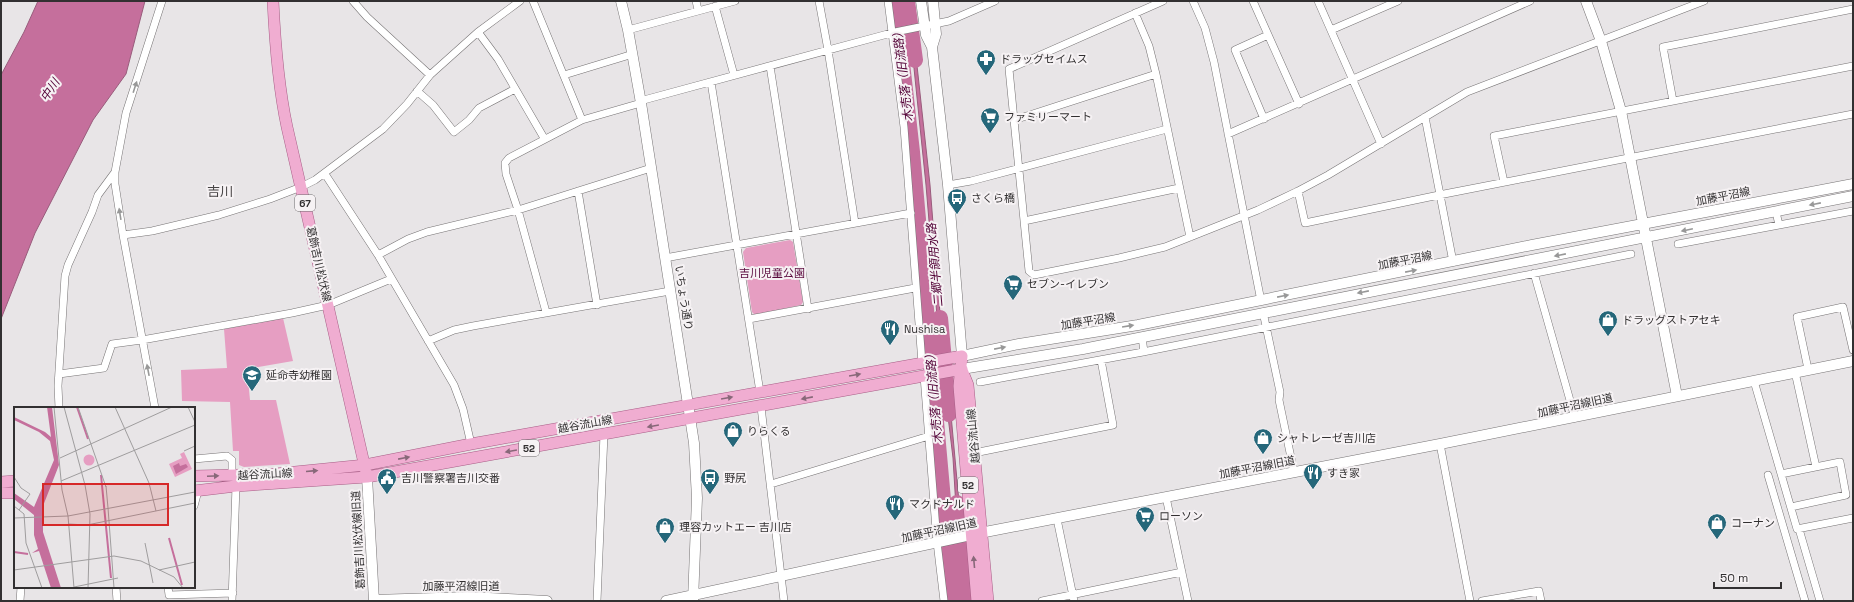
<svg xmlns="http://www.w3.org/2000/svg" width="1854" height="602" viewBox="0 0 1854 602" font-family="'Space Grotesk','Noto Sans JP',sans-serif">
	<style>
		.green { fill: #e69ec2 }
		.water { fill: #c56f9c; stroke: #995c7c }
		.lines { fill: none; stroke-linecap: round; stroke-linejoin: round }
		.river { stroke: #c56f9c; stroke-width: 16 }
		.street-casing { stroke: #767374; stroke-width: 8 }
		.secondary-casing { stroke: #767374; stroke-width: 11 }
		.primary-casing { stroke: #a75e86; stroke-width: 12 }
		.street { stroke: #fff; stroke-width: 7 }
		.secondary { stroke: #fff; stroke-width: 10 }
		.primary { stroke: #f0add1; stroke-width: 11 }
		.oneway { fill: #989898 }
		.oneway2 { fill: #886879 }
		.labels { text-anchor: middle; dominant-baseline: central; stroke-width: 4; stroke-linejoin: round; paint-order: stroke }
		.shield { fill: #f6f2f4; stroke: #6d6a6c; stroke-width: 1 }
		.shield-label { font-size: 10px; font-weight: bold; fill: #323031 }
		.poi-label { font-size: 11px; fill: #323031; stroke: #f6f2f4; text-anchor: start }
		.street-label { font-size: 11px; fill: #323031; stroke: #f6f2f4 }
		.park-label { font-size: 11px; fill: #59083c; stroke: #f6f2f4 }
		.water-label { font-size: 12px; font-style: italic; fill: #520036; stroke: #f6f2f4 }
		.quarter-label { font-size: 13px; fill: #474445; stroke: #f6f2f4 }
		.inset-river { fill: none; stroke: #c56f9c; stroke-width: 2 }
		.inset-road { fill: none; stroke: #9f9d9e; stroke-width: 1 }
		.view { fill: #d62828; fill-opacity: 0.15; stroke: #d62828; stroke-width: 2 }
		.inset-edge { fill: none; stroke: #323031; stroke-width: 2 }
	</style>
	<rect width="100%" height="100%" fill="#e8e5e7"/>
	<path class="green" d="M790,240L793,242L803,302L801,305L755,315L752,312L743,252L746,248Z
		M283,318L293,361L247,369L250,400H276L290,464L244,467L239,465V451H233L230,402L182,401L181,370L227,368L224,329Z"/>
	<path class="water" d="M38,1H145L126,74L93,120L35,233L1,319V75L24,32Z
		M914,38L930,185L942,339L939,340L926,185L911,39Z
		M945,391L949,393L961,524H957L953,458Z
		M959,549H962L967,601H963Z"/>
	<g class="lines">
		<path class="river" d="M895,1L912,152L952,601
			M907,1L915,60
			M940,318L949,414
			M957,503L965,601"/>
		<g class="street-casing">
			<path id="street" d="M353,1L367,17L430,75
				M533,1L582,120
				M696,1L698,10
				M819,1L828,50L855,223
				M888,1L904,127L922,363
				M1193,1L1205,28L1214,62L1261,301
				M1253,1L1299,104
				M1318,1L1381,144
				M715,6L734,75
				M1135,13L1149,46L1156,74L1014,120L1009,69L1163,1
				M628,30L735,1
				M1331,30L1398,1
				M478,32L498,59L544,138
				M770,66L808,309
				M1156,74L1190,237
				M564,75L633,54
				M711,82L760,392
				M417,91L433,105L454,132L469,120L479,108L515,89
				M640,101L895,32L949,21L995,1
				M1673,101L1663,47L1853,9
				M1425,117L1453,262
				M1264,119L1235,50L1268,35
				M1014,120L1029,271L1034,275L1119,258L1165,247L1258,210L1298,191L1328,175L1467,92L1704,1
				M1228,134L1530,1
				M325,174L378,255L454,385L463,409L471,444
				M1504,182L1494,136L1853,66
				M948,185L971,181L1167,129
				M578,191L597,305
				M1298,191L1305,223L1439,195L1853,114
				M1776,212L1779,225L1853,211
				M1024,221L1179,188
				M123,235L152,231L219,215L270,199L301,187L315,180L383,129L407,104L430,75L478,32L520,1
				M1678,244L1779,225
				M378,255L408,239L427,232L518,210L651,168
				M665,258L911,213
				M1534,273L1575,418
				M546,312L518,210L506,174L505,163L509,158L582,120L641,103
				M1263,312L1280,392L1279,400L1294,472
				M749,319L915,288
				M1142,337L1144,352
				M428,341L454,330L473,326L670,291
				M1808,369L1797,317L1843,307L1853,350
				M1795,372L1816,467
				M59,374L104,368L112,344L142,340L292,313L328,305L391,279
				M924,376L937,542L944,601
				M1754,381L1797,529L1853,518
				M980,382L1143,352L1631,254
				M761,407L784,601
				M59,408L58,386L65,276L68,265L92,212L98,195L115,172
				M155,408L123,235L115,184V172L126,113L162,1
				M1440,444L1470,601
				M974,453L1113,425L1101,360
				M194,459L227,456L232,460V475
				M1781,474L1840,462L1846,495L1791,507
				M1768,475L1805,601
				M771,484L929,436
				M1166,497L1188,601
				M194,506L198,491
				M1057,519L1074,601
				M1799,529L1820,601
				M116,587L117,601
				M168,587L169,595L233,593
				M20,601L21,587
				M232,601L236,486
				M597,601L604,434
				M1042,601L1182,572
				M1482,601L1539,591L1541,601"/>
		</g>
		<g class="secondary-casing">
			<path id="secondary" d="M621,1L628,30L641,103L694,443L697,498L693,601
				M921,1L926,35L932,47L948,185L962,356L1019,344L1138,325L1532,245L1853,184
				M1586,1L1601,41L1621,111L1677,396
				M932,47L936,34L933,1
				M962,369L1083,349L1853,196
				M367,477L374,601
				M374,600L468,597L547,601
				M666,601L980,533L1440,444L1853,361"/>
		</g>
		<g class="primary-casing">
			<path id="primary" d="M273,1C275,43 278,85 287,127L366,472
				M962,370L968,385L988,601
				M194,476L275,474L365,465L471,444L962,356L959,386L977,601
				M1,482L15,481
				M194,491L236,486L367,477L962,369
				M1,493H15"/>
		</g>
		<use href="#street" class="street"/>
		<use href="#secondary" class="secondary"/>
		<use href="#primary" class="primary"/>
	</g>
	<defs><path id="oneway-solid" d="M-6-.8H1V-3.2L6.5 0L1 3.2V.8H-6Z"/></defs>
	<g class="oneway">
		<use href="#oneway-solid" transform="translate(135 87) rotate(-72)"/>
		<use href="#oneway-solid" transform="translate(1815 204) rotate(169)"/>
		<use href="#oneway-solid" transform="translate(120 214) rotate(-99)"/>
		<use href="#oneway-solid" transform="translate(1687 230) rotate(168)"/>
		<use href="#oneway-solid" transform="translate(1560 255) rotate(169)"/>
		<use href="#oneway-solid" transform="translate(1411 271) rotate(-11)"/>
		<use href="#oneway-solid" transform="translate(1363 292) rotate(169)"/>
		<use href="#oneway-solid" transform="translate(1283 296) rotate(-11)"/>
		<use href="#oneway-solid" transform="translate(1128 326) rotate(-9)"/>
		<use href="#oneway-solid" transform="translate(1000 348) rotate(-11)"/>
		<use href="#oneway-solid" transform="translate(148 370) rotate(-101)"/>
	</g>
	<g class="oneway2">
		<use href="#oneway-solid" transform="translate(855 375) rotate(-10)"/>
		<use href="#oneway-solid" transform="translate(727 398) rotate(-10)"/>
		<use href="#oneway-solid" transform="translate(807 398) rotate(169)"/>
		<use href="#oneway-solid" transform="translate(653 426) rotate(170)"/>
		<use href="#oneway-solid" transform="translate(511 451) rotate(170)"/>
		<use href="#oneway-solid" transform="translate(404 458) rotate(-11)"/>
		<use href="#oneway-solid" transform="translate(312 471) rotate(-5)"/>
		<use href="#oneway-solid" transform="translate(213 476) rotate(-2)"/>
		<use href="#oneway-solid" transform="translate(974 562) rotate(-95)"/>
	</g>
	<defs>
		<g id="pharmacy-pin" transform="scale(1)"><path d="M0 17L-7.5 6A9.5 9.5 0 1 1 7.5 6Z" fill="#25677a" stroke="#f6f2f4"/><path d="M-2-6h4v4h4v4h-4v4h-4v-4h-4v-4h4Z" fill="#fff"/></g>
		<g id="supermarket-pin" transform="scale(1)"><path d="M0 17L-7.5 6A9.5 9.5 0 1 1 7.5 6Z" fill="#25677a" stroke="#f6f2f4"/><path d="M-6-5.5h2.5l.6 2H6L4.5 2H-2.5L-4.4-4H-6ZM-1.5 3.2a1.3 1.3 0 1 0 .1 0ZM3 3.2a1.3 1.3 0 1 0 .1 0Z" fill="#fff"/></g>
		<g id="bus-pin" transform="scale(1)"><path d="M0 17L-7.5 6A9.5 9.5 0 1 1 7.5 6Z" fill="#25677a" stroke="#f6f2f4"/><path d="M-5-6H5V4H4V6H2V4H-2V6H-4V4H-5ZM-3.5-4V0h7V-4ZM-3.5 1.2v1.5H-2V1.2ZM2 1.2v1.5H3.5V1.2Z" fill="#fff"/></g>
		<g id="shop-pin" transform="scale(1)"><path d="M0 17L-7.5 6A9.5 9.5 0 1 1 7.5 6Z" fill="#25677a" stroke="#f6f2f4"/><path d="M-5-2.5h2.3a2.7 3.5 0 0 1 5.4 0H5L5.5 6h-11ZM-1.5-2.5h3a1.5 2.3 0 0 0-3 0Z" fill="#fff"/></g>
		<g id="restaurant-pin" transform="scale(1)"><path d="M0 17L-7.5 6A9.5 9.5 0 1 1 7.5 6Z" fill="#25677a" stroke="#f6f2f4"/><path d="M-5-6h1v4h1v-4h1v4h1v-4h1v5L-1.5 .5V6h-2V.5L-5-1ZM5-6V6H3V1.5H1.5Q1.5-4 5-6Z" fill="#fff"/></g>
		<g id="school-pin" transform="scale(1)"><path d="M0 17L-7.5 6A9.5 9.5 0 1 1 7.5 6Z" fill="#25677a" stroke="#f6f2f4"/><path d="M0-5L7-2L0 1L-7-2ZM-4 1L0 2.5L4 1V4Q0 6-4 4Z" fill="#fff"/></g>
		<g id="civic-pin" transform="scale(1)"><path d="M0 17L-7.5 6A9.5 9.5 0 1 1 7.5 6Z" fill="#25677a" stroke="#f6f2f4"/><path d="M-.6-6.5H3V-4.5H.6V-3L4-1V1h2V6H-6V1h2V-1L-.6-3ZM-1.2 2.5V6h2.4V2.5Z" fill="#fff"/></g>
	</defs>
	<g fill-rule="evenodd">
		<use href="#pharmacy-pin" x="986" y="59"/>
		<use href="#supermarket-pin" x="990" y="117"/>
		<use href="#bus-pin" x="957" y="198"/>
		<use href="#supermarket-pin" x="1013" y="284"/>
		<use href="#shop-pin" x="1608" y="320"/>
		<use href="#restaurant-pin" x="890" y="329"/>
		<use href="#school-pin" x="252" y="375"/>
		<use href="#shop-pin" x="733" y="431"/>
		<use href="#shop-pin" x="1263" y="438"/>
		<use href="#restaurant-pin" x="1313" y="473"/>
		<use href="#civic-pin" x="387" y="478"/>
		<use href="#bus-pin" x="710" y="478"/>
		<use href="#restaurant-pin" x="895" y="504"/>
		<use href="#supermarket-pin" x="1145" y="516"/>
		<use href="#shop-pin" x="1717" y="523"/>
		<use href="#shop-pin" x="665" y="527"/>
	</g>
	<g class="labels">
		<g class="shield">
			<rect x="295" y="195" width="20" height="16" rx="3"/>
			<rect x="519" y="440" width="20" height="16" rx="3"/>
			<rect x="958" y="477" width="20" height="16" rx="3"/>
		</g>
		<g class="shield-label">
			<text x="305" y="203">67</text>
			<text x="529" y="448">52</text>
			<text x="968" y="485">52</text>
		</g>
		<g class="poi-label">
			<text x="1000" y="59">ドラッグセイムス</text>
			<text x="1004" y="117">ファミリーマート</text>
			<text x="971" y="198">さくら橋</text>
			<text x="1027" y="284">セブン-イレブン</text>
			<text x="1622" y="320">ドラッグストアセキ</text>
			<text x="904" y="329">Nushisa</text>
			<text x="266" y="375">延命寺幼稚園</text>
			<text x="747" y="431">りらくる</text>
			<text x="1277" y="438">シャトレーゼ吉川店</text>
			<text x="1327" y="473">すき家</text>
			<text x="401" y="478">吉川警察署吉川交番</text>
			<text x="724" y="478">野尻</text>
			<text x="909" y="504">マクドナルド</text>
			<text x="1159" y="516">ローソン</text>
			<text x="1731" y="523">コーナン</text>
			<text x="679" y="527">理容カットエー 吉川店</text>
		</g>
		<g class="street-label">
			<text transform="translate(1723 196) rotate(-11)">加藤平沼線</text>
			<text transform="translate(1405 260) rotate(-11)">加藤平沼線</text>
			<text transform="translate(319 264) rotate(77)">葛飾吉川松伏線</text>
			<text transform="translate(684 298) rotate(81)">いちょう通り</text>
			<text transform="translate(1088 321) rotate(-9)">加藤平沼線</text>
			<text transform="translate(1575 405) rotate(-12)">加藤平沼線旧道</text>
			<text transform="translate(585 424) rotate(-10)">越谷流山線</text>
			<text transform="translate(973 436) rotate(-95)">越谷流山線</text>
			<text transform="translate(1257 467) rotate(-11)">加藤平沼線旧道</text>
			<text transform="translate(265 474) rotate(-3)">越谷流山線</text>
			<text transform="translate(939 530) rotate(-12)">加藤平沼線旧道</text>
			<text transform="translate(358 540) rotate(-93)">葛飾吉川松伏線旧道</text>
			<text x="461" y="586">加藤平沼線旧道</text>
		</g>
		<g class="park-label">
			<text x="772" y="273">吉川児童公園</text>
		</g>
		<g class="water-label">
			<text transform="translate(903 74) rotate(-97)">木売落（旧流路）</text>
			<text transform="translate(50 90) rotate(-56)">中川</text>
			<text transform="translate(935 265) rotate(-95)">二郷半領用水路</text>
			<text transform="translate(934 396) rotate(-95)">木売落（旧流路）</text>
		</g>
		<g class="quarter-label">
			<text x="220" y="191">吉川</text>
		</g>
	</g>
	<g transform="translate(14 407)">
		<rect width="181" height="181" fill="#e8e5e7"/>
		<path d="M170,45L178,62L161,70L155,57L168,51L166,47ZM69.5 53a5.5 5.5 0 1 1 11 0a5.5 5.5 0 1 1-11 0Z" fill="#e69ec2"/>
		<path d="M33,0H38L45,58L29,99V125L47,181H37L25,144L18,146L24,142L20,128V108L0,92V86L20,100L40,53L36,34L25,25L0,13V10L31,25L37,30ZM165,56L166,59L172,57L174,60L162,67L159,59Z" fill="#c56f9c"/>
		<path class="inset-river" d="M63,0L74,32M87,68L97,171M155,131L168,178M0,145L14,147"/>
		<path class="inset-road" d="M40,0L48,83L54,109M50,0L71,78L76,107L74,181M64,0L92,80M101,0L135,76L142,104M174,0L181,15M170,44L181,39M46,51L158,0M0,70L7,81L16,87L5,103L0,99M47,74L181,18M92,79L94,101M94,101L100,181M5,103L10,107L12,136L28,181M54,109L60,181M0,111L54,109L181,85M54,117L73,118L181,96M131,136L139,176M0,163L100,149L127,154L160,170L169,181M145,163L181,155M60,180L104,171"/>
		<path class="view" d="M29,77H154V118H29Z"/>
		<rect width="181" height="181" class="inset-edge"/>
	</g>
	<rect width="1854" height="602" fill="none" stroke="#323031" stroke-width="4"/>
	<path d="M1714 582v6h67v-6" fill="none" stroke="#323031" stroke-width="2"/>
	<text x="1720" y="582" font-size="12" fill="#323031" stroke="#f6f2f4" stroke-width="3" paint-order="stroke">50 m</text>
</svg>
